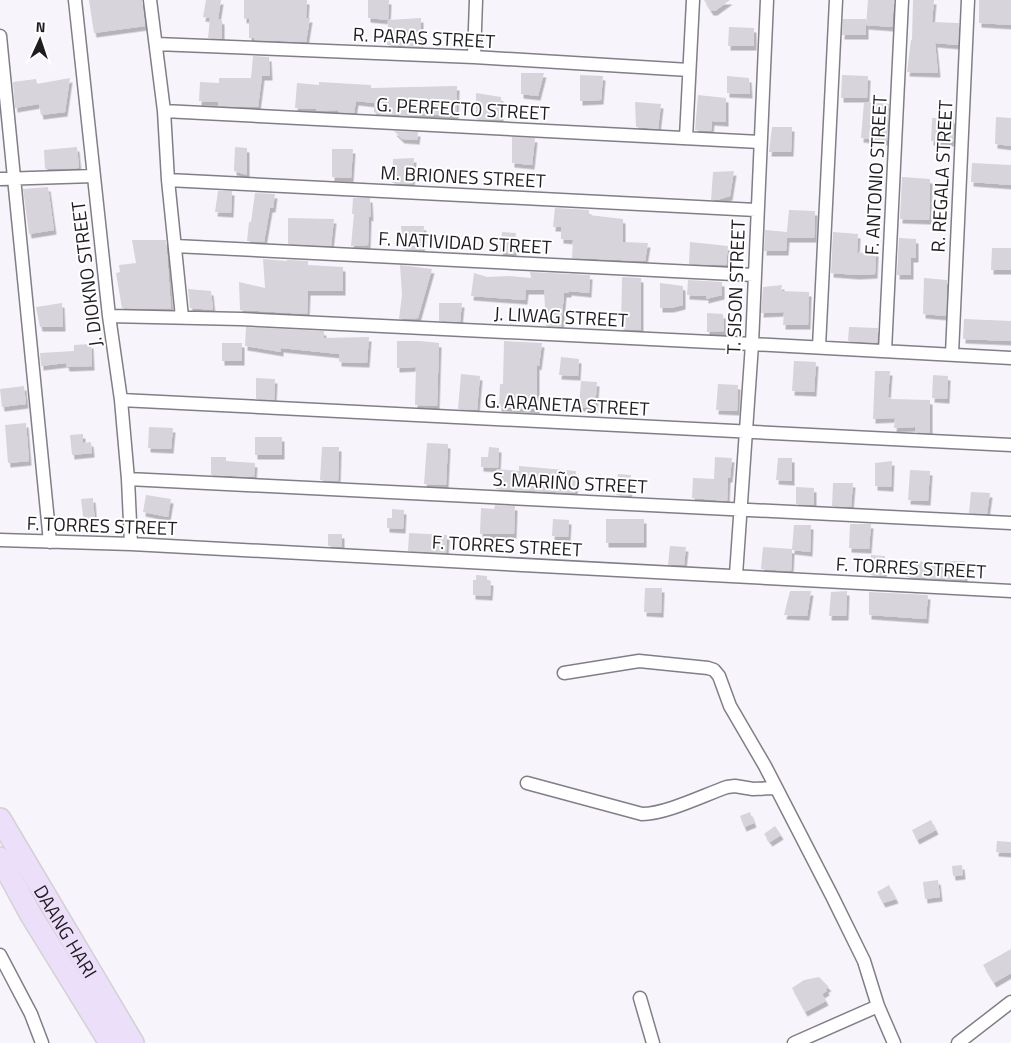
<svg xmlns="http://www.w3.org/2000/svg" width="1011" height="1043" viewBox="0 0 1011 1043" font-family="'Titillium Web',sans-serif">
	<style>
		.building { fill: #d7d4db; filter: url(#shadow) }
		.lines { fill: none; stroke-linecap: round; stroke-linejoin: round }
		.street-casing { stroke: #827e85; stroke-width: 15 }
		.primary-casing { stroke: #d2d2d2; stroke-width: 24 }
		.street { stroke: #fff; stroke-width: 12 }
		.primary { stroke: #ecdffa; stroke-width: 21 }
		.labels { text-anchor: middle; dominant-baseline: central; stroke-width: 4; stroke-linejoin: round; paint-order: stroke }
		.street-label { font-size: 19px; fill: #1f1d20; stroke: #fff }
	</style>
	<defs>
		<filter id="shadow"><feDropShadow dx="2.5" dy="4.5" stdDeviation="0" flood-color="#0004"/></filter>
	</defs>
	<rect width="100%" height="100%" fill="#f8f4fc"/>
	<path class="building" d="M89,0H142L145,26L94,33Z
		M206,0H221L218,19L203,17Z
		M244,0H307L306,18H310L306,42L254,40V38H249V18L244,19Z
		M368,0H389L388,20L368,18Z
		M704,0H730L715,11H711Z
		M868,0H894L892,27L866,25Z
		M913,0H934L932,22L959,23L958,45L935,43L938,73L907,72L911,40H912Z
		M979,0H1011V25L979,23Z
		M210,18L222,20V39L208,38Z
		M421,18V47L387,45L388,20Z
		M843,19H866V35H842Z
		M729,27L754,28V46H728Z
		M253,56L269,57L270,76H262L258,107L218,106V102L199,101L200,82L219,83V78H251Z
		M521,73H544L538,96L521,94Z
		M580,75L603,76L601,100L580,101Z
		M842,75L868,76L867,98H841Z
		M727,76L749,78L750,94L727,93Z
		M70,78L65,112L41,115L39,104L15,108L13,82L36,79L37,84Z
		M319,82L371,85V88L457,86L456,116L419,114V116L377,114L374,112V103L356,101L354,113L338,112V110L316,111V109L295,108L297,83L319,85Z
		M476,93L501,97V120L476,119Z
		M698,95L726,98V122L712,121L711,131L695,130Z
		M635,102L661,104L658,129L636,127Z
		M864,102L889,104L887,141L861,138Z
		M996,117L1011,118V146L995,144Z
		M932,118L954,119L953,142L931,141Z
		M772,127H792L791,152H769Z
		M394,131L418,132L417,140L402,139Z
		M512,137L535,138L532,165L512,163Z
		M77,147L79,168L45,169L44,150Z
		M235,147L247,148V175L234,171Z
		M332,149H353L351,178L332,177Z
		M414,158L412,184L392,183L393,159Z
		M972,163L1011,165V185L971,182Z
		M734,171L730,196L717,200H711L713,172Z
		M902,177L930,179L929,220L900,219Z
		M48,187L54,230L29,234L23,189Z
		M218,191H232L231,213L215,212Z
		M255,193L275,194L273,208H270L264,242L247,241L249,222H251Z
		M353,198H370L371,217L369,216L368,245L351,246L354,214H352Z
		M555,208L589,210V215L623,219V242L648,243L645,261L572,258L573,240L561,239V227H553Z
		M789,210L815,211L814,238H787L786,251H764L765,230L787,232Z
		M288,218L334,219L331,246L288,244Z
		M401,226H424L422,250L403,249Z
		M502,232L516,233L514,254L500,252Z
		M833,232L858,234L857,253L876,252L875,274L857,275L831,273Z
		M899,238L916,239V258H911V275H897Z
		M132,240H166L171,309L122,308L116,273L120,272L119,265L136,263Z
		M690,242L728,246L726,265L689,264Z
		M992,248H1011V270H991Z
		M263,259L287,261V260L308,261V265L343,267V291H308L307,314L240,310L239,282L265,288Z
		M400,265L432,269L418,318L399,319L402,295Z
		M530,272L590,275L589,293L569,291V293H564L561,327L546,326L544,290H526L525,300L471,296L474,273L487,277L509,276L531,278Z
		M622,277L641,278V330L621,329Z
		M924,278L947,280L946,316L923,314Z
		M688,280L722,282V295L706,299V296L687,295Z
		M660,283L683,286V305L671,308H660Z
		M782,285L781,291L809,292L808,325H783L784,312L761,313L763,287Z
		M188,289L211,291L213,310L190,308Z
		M62,303L63,327H40L36,307Z
		M439,303H462L460,322L439,321Z
		M707,313L723,314L724,331L707,332Z
		M964,319L1011,321V341L963,339Z
		M246,327L324,331V338L369,337L367,363L339,362V354L281,348V352L245,346Z
		M849,327L878,328L877,343L848,341Z
		M397,341H420L439,343L437,406L415,405L416,367L397,368Z
		M504,341L542,343L539,366L537,365V409L499,407L500,384H503Z
		M222,343H242V361H222Z
		M91,344L92,366L67,367L66,363L41,366L40,353L74,351V345Z
		M561,357L579,359L578,376L559,375Z
		M794,361L816,362L814,392L792,391Z
		M875,371H890L888,397H891V399L930,400V433L915,432V427L894,428L895,418L873,419Z
		M461,374L480,376L477,410L458,409Z
		M933,375L948,376L947,399L932,398Z
		M256,378L275,379L274,400L256,399Z
		M581,381L597,382L595,408L579,407Z
		M718,384L738,385L737,411L716,410Z
		M24,386L26,404L2,407L0,389Z
		M26,423L29,461L8,463L5,425Z
		M149,427L173,428L171,449L148,448Z
		M83,434V443L91,442L92,453L72,455L70,435Z
		M255,437H282V455H255Z
		M427,443L448,444L446,485L424,484Z
		M322,447H339L338,481L320,480Z
		M489,447L499,448L498,468L481,467V457H488Z
		M211,457H226V461L255,463L254,477L211,475Z
		M715,457L732,458L730,478H728L727,501L692,498L693,478L714,479Z
		M778,458H792V481L776,480Z
		M892,461L891,487L875,486V463Z
		M519,466L576,471L575,493L496,489L497,469L519,471Z
		M910,470L930,471L928,501L908,500Z
		M618,474L631,475L629,496L616,495Z
		M833,483H853L851,507L832,506Z
		M796,487L814,488V505L796,504Z
		M971,492L990,493L987,514L969,513Z
		M146,495L171,499L168,517L143,512Z
		M93,498L95,523L84,524L81,499Z
		M495,505L515,506L514,534H480L481,508L494,509Z
		M392,509L404,510L403,529L387,528V518H392Z
		M553,519L569,520L568,537L552,536Z
		M606,519H644V543H606Z
		M850,524H871L869,549L849,548Z
		M794,525H811L810,552L792,550L791,571L761,569L763,547L792,549Z
		M409,533L447,535L446,553L408,551Z
		M328,534H342V547L328,546Z
		M670,546L686,547L684,565H668Z
		M871,555L885,556L884,576L870,575Z
		M909,561L927,562V561H965V580L906,577Z
		M476,575L487,576V581H491L490,596L473,595V580H476Z
		M645,588H662L661,613L644,612Z
		M790,591H811L807,616L784,615Z
		M847,591L846,616H829L831,592Z
		M869,592L928,595L926,619L869,615Z
		M750,812L754,823L744,827L740,816Z
		M931,820L936,830L917,840L912,830Z
		M775,826L781,835L770,842L764,834Z
		M997,841L1011,842V853L996,852Z
		M962,865L963,875L953,876L952,866Z
		M938,880L940,897L925,899L923,882Z
		M889,885L896,899L883,903L877,892Z
		M1011,949V973L994,983L983,965Z
		M819,977L829,987L826,988L827,991L822,994L826,1001L805,1012L792,988L804,980Z"/>
	<g class="lines">
		<g class="street-casing">
			<path id="street" d="M75,0L109,316L121,400L128,479L131,544
				M150,0L164,111L168,180L182,317
				M0,36L50,542
				M156,44L474,57L689,70
				M474,57L476,0
				M164,111L760,142
				M686,138L693,0
				M0,179L94,176
				M168,180L756,210
				M175,246L754,275
				M109,316L241,319L752,344L1011,358
				M819,347L836,0
				M885,351L902,0
				M952,354L968,0
				M121,400L1011,445
				M128,479L1011,523
				M0,540L131,544L1011,591
				M736,575L752,344L767,0
				M564,673L639,661L708,668L714,670L719,676L730,706L765,766L832,896L864,961L878,1006L894,1043
				M527,783L642,814C666,814 704,795 727,787L735,786L753,789L775,788
				M0,955L31,1014L42,1043
				M640,998L653,1043
				M794,1043L878,1006
				M958,1043L1011,1002"/>
		</g>
		<g class="primary-casing">
			<g id="primary">
				<path id="s1" d="M0,819L133,1043"/>
				<path d="M0,858L31,915L110,1043"/>
			</g>
		</g>
		<use href="#street" class="street"/>
		<use href="#primary" class="primary"/>
	</g>
	<g class="labels">
		<g class="street-label">
			<text transform="translate(424 37) rotate(3)">R. PARAS STREET</text>
			<text transform="translate(463 108) rotate(3)">G. PERFECTO STREET</text>
			<text transform="translate(875 175) rotate(-87)">F. ANTONIO STREET</text>
			<text transform="translate(463 176) rotate(3)">M. BRIONES STREET</text>
			<text transform="translate(941 176) rotate(-87)">R. REGALA STREET</text>
			<text transform="translate(465 242) rotate(3)">F. NATIVIDAD STREET</text>
			<text transform="translate(86 274) rotate(-97)">J. DIOKNO STREET</text>
			<text transform="translate(735 287) rotate(-88)">T. SISON STREET</text>
			<text transform="translate(561 316) rotate(3)">J. LIWAG STREET</text>
			<text transform="translate(567 404) rotate(3)">G. ARANETA STREET</text>
			<text transform="translate(570 482) rotate(3)">S. MARIÑO STREET</text>
			<text transform="translate(102 525) rotate(2)">F. TORRES STREET</text>
			<text transform="translate(507 545) rotate(3)">F. TORRES STREET</text>
			<text transform="translate(911 567) rotate(3)">F. TORRES STREET</text>
			<text stroke="none"><textPath href="#s1" startOffset="130">DAANG HARI</textPath></text>
		</g>
	</g>
	<g transform="translate(40 40) rotate(3)" stroke="#ffffff" stroke-width="4" paint-order="stroke">
	<path d="M0-4L9 19L0 12L-9 19Z" fill="#1f1d20"/>
	<text y="-8" font-size="14" font-weight="bold" text-anchor="middle" fill="#1f1d20">N</text>
	</g>
</svg>
